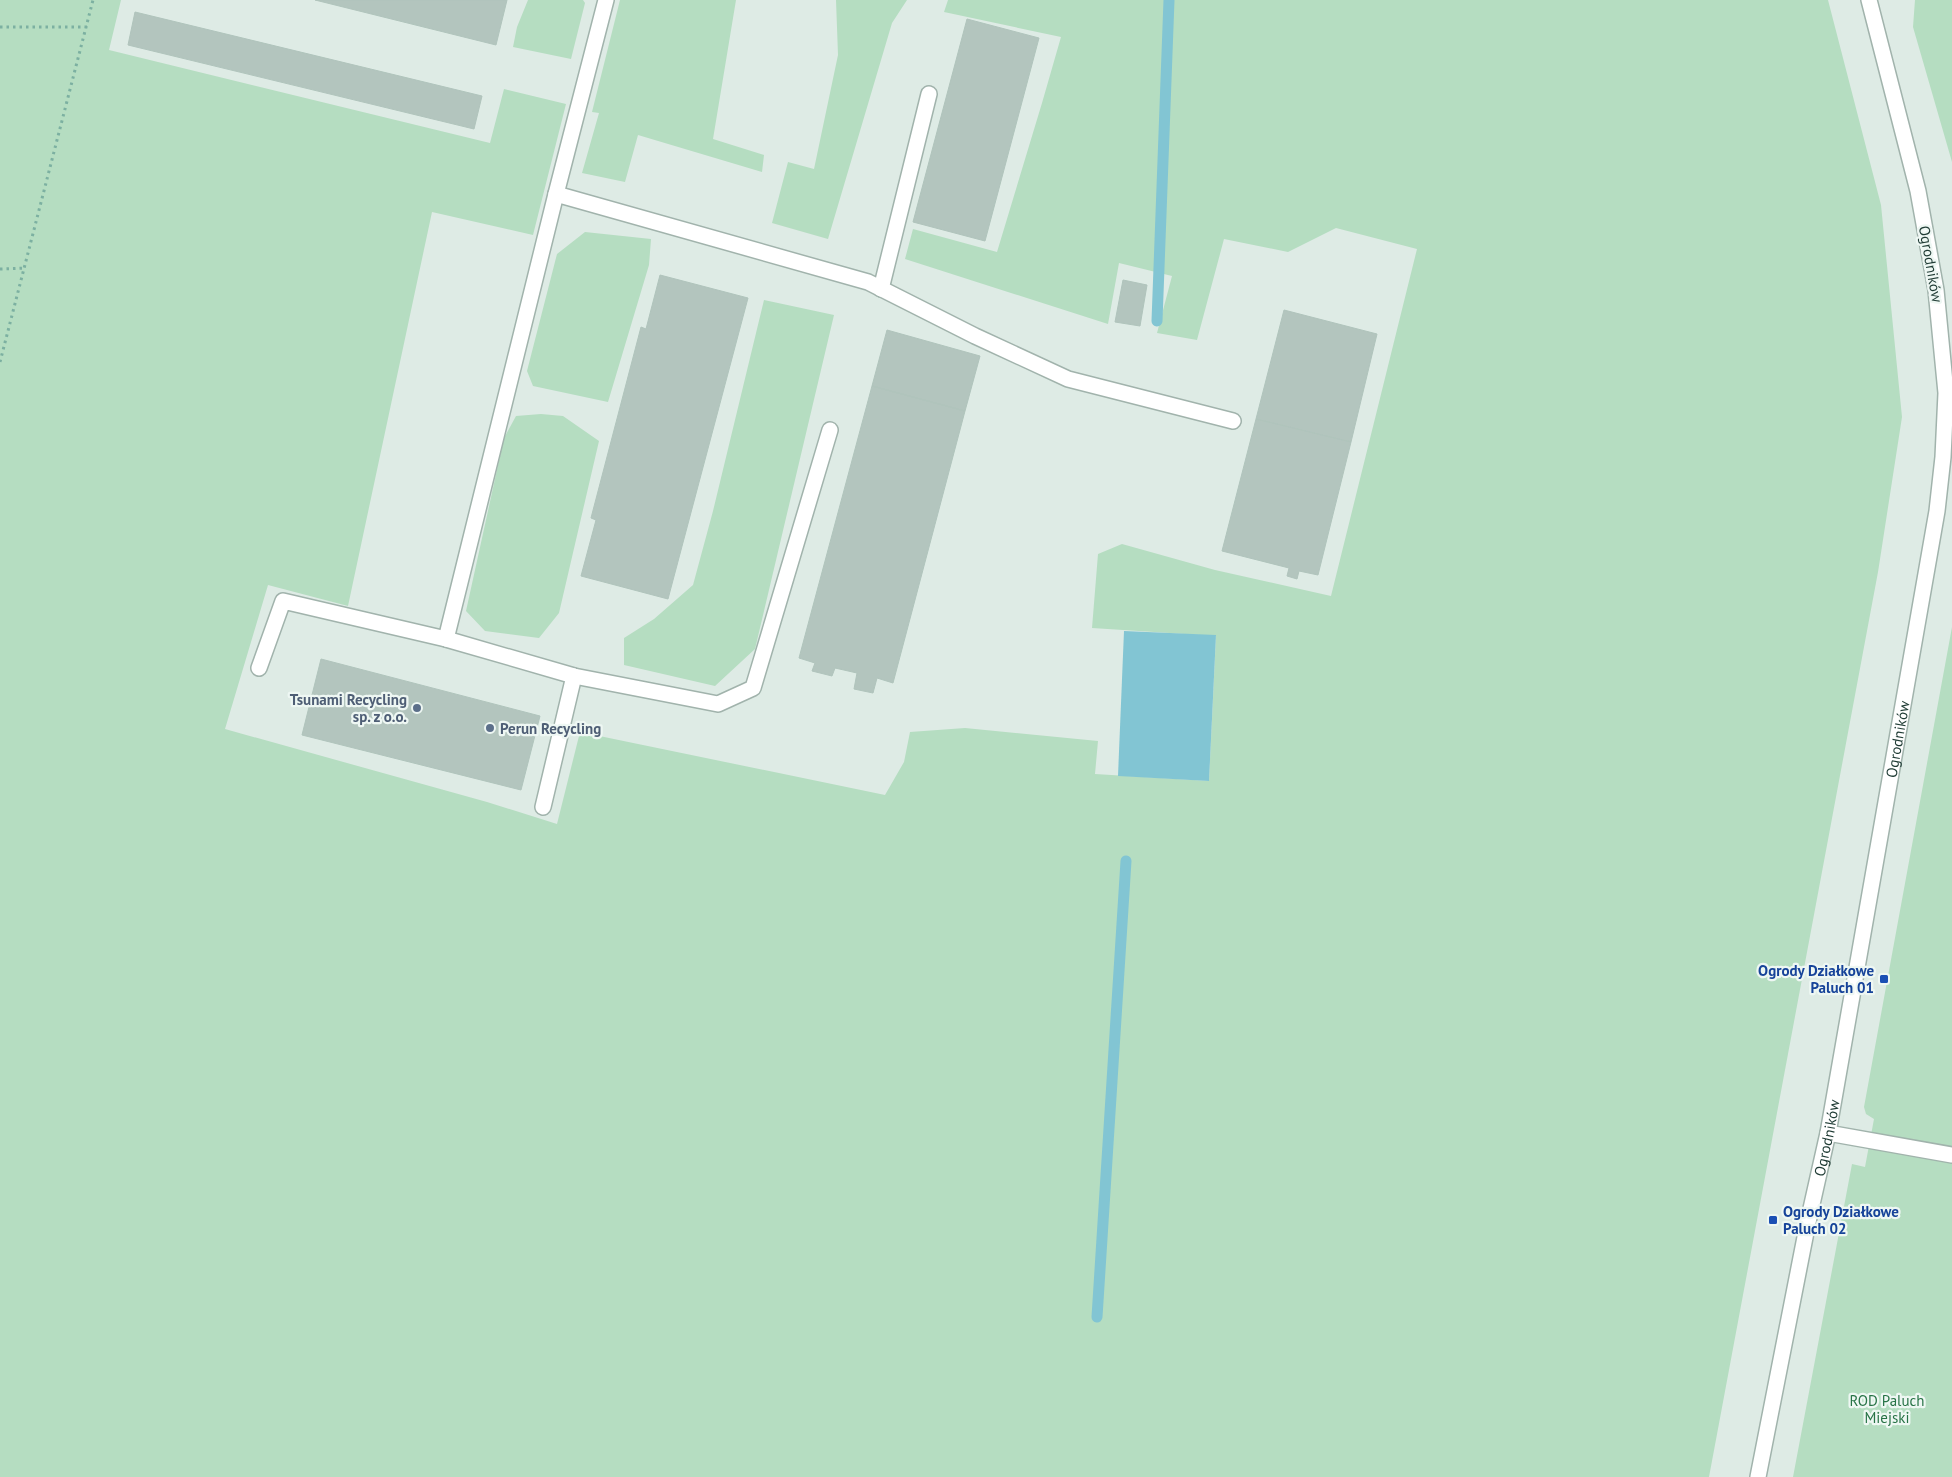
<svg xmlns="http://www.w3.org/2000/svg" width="1952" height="1477" viewBox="0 0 1952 1477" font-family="'PT Sans',sans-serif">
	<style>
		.green { fill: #b5ddc1 }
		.water { fill: #82c5d3 }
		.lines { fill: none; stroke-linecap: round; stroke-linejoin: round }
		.stream { stroke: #82c5d3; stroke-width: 11 }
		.building { fill: #b3c5be; stroke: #b0c4bc }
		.minor-casing { stroke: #a1b3ac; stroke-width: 18 }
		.path { stroke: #7cb0a1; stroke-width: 3; stroke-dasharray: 2.5 4; stroke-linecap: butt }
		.minor { stroke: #fff; stroke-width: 15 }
		.service-dot { fill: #5c6f8a; stroke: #eef7f3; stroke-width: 2 }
		.transit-dot { fill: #1a4fb4; stroke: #eef7f3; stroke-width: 2 }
		.labels { text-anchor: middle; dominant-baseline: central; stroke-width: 4.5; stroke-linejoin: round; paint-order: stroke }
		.street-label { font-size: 15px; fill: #1f3b34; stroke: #eef7f3 }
		.service-label { font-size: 15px; font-weight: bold; fill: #4e5e75; stroke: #eef7f3; text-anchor: end }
		.transit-label { font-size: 15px; font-weight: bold; fill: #164399; stroke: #eef7f3; text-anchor: end }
		.park-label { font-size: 15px; fill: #277346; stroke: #eef7f3 }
	</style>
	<rect width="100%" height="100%" fill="#deebe5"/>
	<path class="green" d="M0,0H121L109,50L490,143L504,89L566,104L533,235L432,212L348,606L268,585L225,729L487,802L557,824L580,732L885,795L904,762L910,732L965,728L1098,741L1095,774L1209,781L1216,636L1092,628L1098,554L1122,544L1215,570L1331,596L1417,249L1336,228L1288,252L1224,239L1197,340L1157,333L1172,276L1119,263L1108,324L905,259L913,229L997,252L1042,103L1061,37L944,12L948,0H1828L1881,205L1902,417L1878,572L1709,1477H0Z
		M528,0H583L585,3L571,59L513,47L517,27Z
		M620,0H736L713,139L764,155L762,172L638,135L625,182L582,173L599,113L592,112Z
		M836,0H907L892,23L828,239L772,223L788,162L814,169L838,55Z
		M1915,0H1952V162L1913,27Z
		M585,232L651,239L649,265L608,402L533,386L527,371L557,254Z
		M764,300L834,315L755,649L715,686L624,665V638L654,619L693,585L713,511Z
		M541,414L563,416L599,441L559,613L539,638L485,631L466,611L504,438L516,416Z
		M1952,627V1477H1793L1852,1164L1865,1167L1874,1119L1866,1114L1864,1107Z"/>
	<path class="water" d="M1124,631L1216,635L1209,781L1118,776Z"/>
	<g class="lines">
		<path class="stream" d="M1157,321L1169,0
			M1097,1317L1126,861"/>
	</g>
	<path class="building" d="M315,0H507L496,45Z
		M135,12L482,96L474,129L128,45Z
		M967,19L1039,38L985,241L913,222Z
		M660,275L748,298L668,599L581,576L596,520L591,518L641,327L646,329Z
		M1123,280L1147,285L1140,326L1115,322Z
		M1284,310L1377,334L1351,442L1256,419Z
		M887,330L980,356L965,411L872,386Z
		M872,386L965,411L893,683L877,678L873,693L854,689L857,673L835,668L832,676L812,671L815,663L799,658Z
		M1256,419L1351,442L1318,575L1299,571L1297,579L1287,576L1289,568L1222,551Z
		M321,659L540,716L521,790L302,735Z"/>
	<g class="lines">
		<g class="minor-casing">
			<g id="minor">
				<path d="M556,194L868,282L975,336L1068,379L1233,421"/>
				<path d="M881,289L929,94"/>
				<path d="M446,639L556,194L606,0"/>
				<path d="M259,668L283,601L446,639L574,676L718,704L753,688L830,430"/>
				<path d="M543,807L574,676"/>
				<path d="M1828,1133L1952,1155"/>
				<path id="s1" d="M1758,1477L1808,1222L1828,1133L1937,511L1943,457L1946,393L1936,290L1918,191L1869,0"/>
			</g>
		</g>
		<path class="path" d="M0,27H87
			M0,269L26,268
			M0,362L93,0"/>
		<use href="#minor" class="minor"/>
	</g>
	<g class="service-dot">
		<circle cx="417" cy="708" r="5"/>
		<circle cx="490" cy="728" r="5"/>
	</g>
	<g class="transit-dot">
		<rect x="1879" y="974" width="10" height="10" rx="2.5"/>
		<rect x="1768" y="1215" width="10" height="10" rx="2.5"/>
	</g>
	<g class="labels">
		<g class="street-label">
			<text transform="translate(1931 264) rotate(80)">Ogrodników</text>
			<text stroke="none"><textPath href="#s1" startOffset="751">Ogrodników</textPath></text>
			<text stroke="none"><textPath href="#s1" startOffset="346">Ogrodników</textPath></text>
		</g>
		<g class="service-label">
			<text x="407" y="699">Tsunami Recycling<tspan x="407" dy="17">sp. z o.o.</tspan></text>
			<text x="500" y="728" text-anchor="start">Perun Recycling</text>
		</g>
		<g class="transit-label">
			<text x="1874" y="970">Ogrody Działkowe<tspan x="1874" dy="17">Paluch 01</tspan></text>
			<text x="1783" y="1211" text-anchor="start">Ogrody Działkowe<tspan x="1783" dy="17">Paluch 02</tspan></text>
		</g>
		<g class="park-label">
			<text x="1887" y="1400">ROD Paluch<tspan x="1887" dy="17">Miejski</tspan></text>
		</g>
	</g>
</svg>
